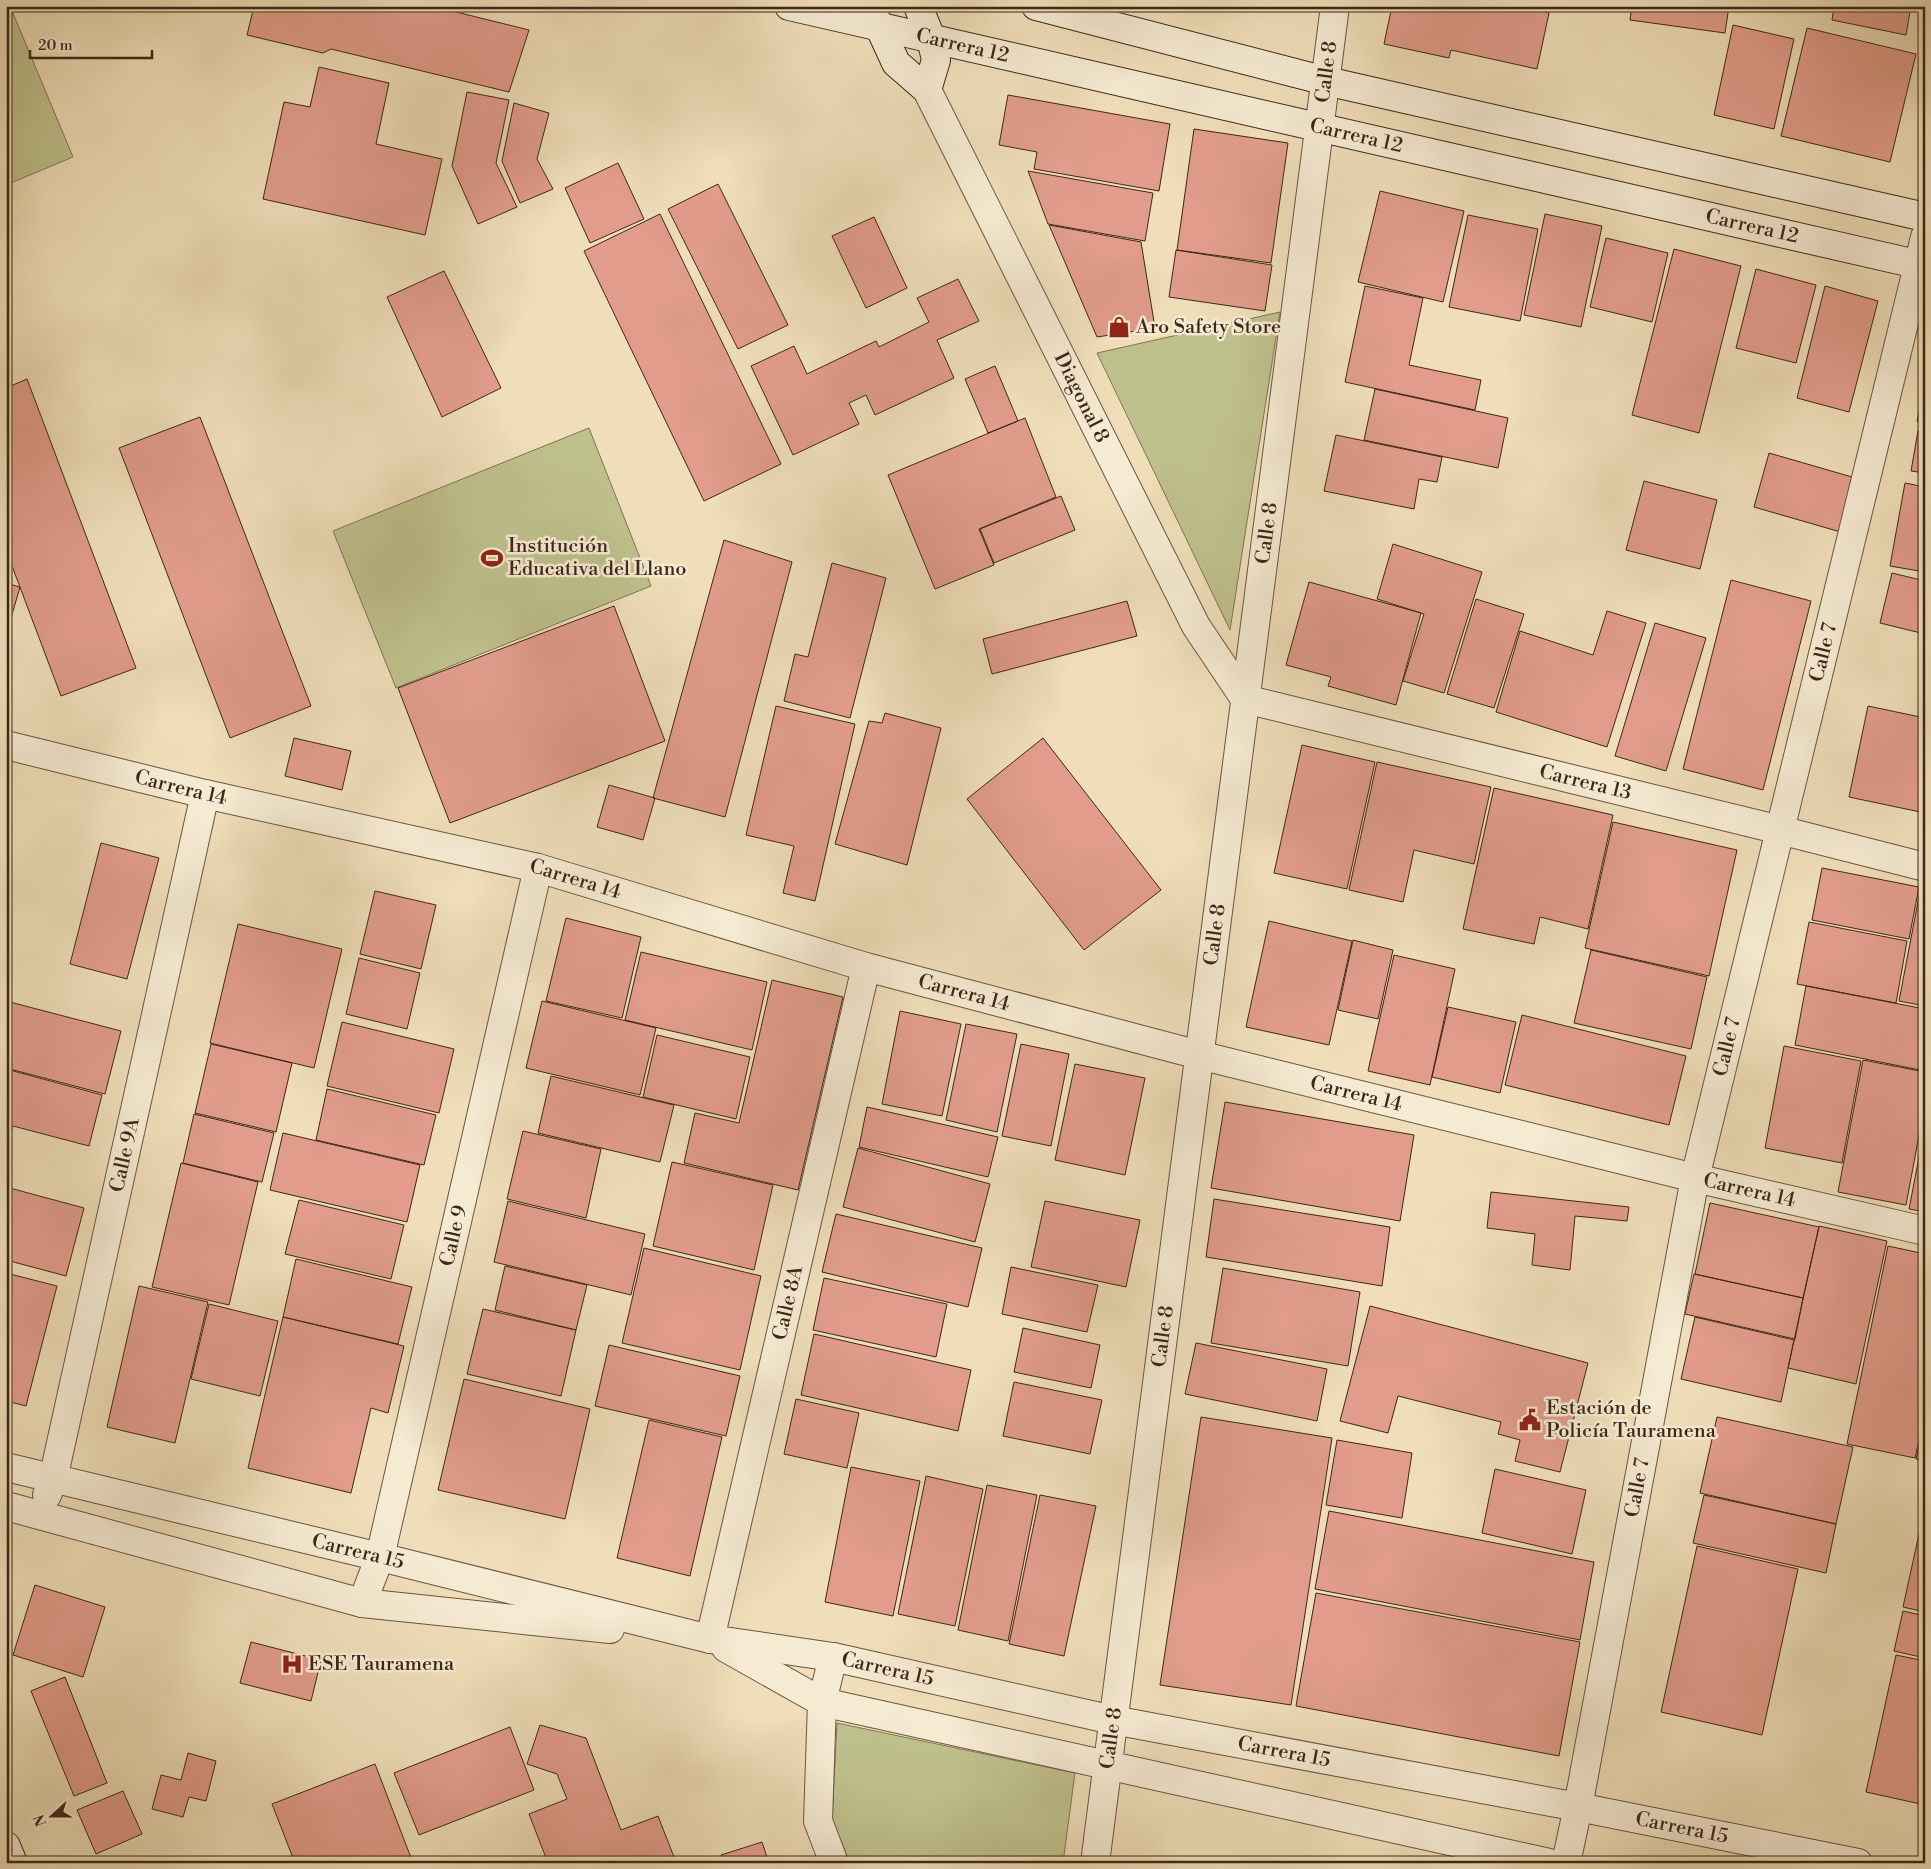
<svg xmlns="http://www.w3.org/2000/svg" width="1931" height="1869" viewBox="0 0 1931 1869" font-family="'Libre Bodoni',serif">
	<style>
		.park { fill: #bec08c; stroke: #7e7452 }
		.building { fill: #e19c8b; stroke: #3d2719 }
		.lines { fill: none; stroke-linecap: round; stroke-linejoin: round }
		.street-casing { stroke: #6a5541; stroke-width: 30 }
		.secondary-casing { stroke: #3d2719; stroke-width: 30 }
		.street { stroke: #f5ead2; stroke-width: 28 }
		.secondary { stroke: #f5ead2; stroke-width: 28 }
		.labels { text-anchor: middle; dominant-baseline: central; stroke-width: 5; stroke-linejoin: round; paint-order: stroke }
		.street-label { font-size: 20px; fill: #3d2719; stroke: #f5ead2 }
		.poi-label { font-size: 20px; fill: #3d2719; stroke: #f5ead2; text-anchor: start }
	</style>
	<rect width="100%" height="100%" fill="#efdeb9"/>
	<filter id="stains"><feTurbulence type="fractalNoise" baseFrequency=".004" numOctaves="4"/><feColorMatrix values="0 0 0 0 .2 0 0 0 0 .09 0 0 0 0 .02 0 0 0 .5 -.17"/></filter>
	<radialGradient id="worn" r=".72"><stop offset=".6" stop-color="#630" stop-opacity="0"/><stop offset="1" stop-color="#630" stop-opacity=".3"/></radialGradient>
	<path class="park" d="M6,6H10L73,157L6,185Z
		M1280,312L1230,630L1097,353Z
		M589,428L651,586L396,688L333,531Z
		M837,1723L1075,1773L1063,1863H850L832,1820Z"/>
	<path class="building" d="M254,6H432L529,30L509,92L331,49L323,53L247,35Z
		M1392,6H1520L1549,13L1537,69L1451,50L1449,58L1384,44Z
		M1632,6H1729L1725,33L1630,20Z
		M1834,6H1911L1906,35L1832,20Z
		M1733,25L1794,39L1774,129L1714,115Z
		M1807,28L1916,54L1890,162L1781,136Z
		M319,67L389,83L376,144L442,159L425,235L263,199L284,102L310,107Z
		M467,92L509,100L496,163L517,207L478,224L452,166Z
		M1008,95L1170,124L1159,191L1034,169L1037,152L999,145Z
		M514,103L549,113L537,159L553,189L520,203L502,161Z
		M1194,129L1288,143L1271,263L1177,250Z
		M618,163L644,219L590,243L565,188Z
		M1028,171L1153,193L1145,241L1048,224Z
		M718,184L788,325L738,349L668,209Z
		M1380,191L1464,211L1443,302L1358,282Z
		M660,214L781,464L704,501L584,251Z
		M1545,214L1602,226L1581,327L1524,315Z
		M1468,215L1538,229L1520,321L1449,307Z
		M874,217L907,288L866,308L832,236Z
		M1049,225L1141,242L1155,328L1097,337Z
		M1606,238L1668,253L1652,322L1590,307Z
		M1674,249L1741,266L1699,433L1632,415Z
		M1176,250L1272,265L1265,311L1169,297Z
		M1756,269L1816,285L1796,363L1736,348Z
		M444,271L501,388L442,417L387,297Z
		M958,279L979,321L937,340L954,378L875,415L866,395L849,403L859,424L793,455L751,366L794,346L807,374L876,341L879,347L929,322L917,298Z
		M1365,286L1423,298L1409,365L1481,380L1475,410L1345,382Z
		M1825,286L1878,301L1849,412L1797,398Z
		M995,366L1018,421L988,433L965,379Z
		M27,379L136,668L61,696L6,550V388Z
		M1375,389L1508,418L1498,468L1364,440Z
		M1925,389V423L1917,421Z
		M200,417L311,706L230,738L119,448Z
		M1025,418L1056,497L979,529L994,565L935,589L888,475Z
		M1918,431L1925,432V473L1911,471Z
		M1336,435L1442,457L1437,482L1419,479L1414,509L1324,491Z
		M1769,453L1859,479L1844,533L1754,507Z
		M1644,481L1717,500L1700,569L1626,550Z
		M1905,483L1925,487V572L1890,566Z
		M1061,496L1075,530L994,563L980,529Z
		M724,540L792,562L725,817L653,798Z
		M1393,544L1482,572L1444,693L1403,681L1424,614L1377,599Z
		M832,563L886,578L850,718L784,701L795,654L808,657Z
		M1892,573L1925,581V634L1880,623Z
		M1731,580L1811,601L1763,790L1683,769Z
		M1309,582L1421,613L1396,705L1328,686L1331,677L1286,665Z
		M6,583L20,587L6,635Z
		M1476,599L1524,614L1494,708L1447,694Z
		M1127,601L1137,636L992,674L983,639Z
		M614,606L665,741L450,823L398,688Z
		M1607,611L1646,623L1607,747L1496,712L1520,631L1593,655Z
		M1655,623L1706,638L1666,771L1615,756Z
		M776,706L855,724L815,901L783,893L794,846L746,835Z
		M1868,706L1925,718V813L1849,797Z
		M885,713L941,728L907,865L835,844L869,721L882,723Z
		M294,738L351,751L342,790L285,776Z
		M1043,738L1161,890L1084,950L967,799Z
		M1302,745L1375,762L1347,889L1274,873Z
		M1377,762L1491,787L1474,864L1414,850L1403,902L1349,890Z
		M609,785L655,798L643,840L597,827Z
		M1494,788L1613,815L1588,929L1540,917L1534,944L1463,929Z
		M1613,822L1737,850L1709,976L1585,948Z
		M101,843L159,858L127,979L70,964Z
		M1822,868L1919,887L1909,939L1812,920Z
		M375,891L436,905L421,969L360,954Z
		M1920,891L1925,892V1006L1899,1001Z
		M566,918L641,937L622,1018L546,1001Z
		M1269,921L1352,941L1329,1045L1246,1027Z
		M1809,922L1907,941L1896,1003L1797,984Z
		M238,924L342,949L314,1068L210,1043Z
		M6,927L12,929L6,950Z
		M1353,940L1393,950L1378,1019L1338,1010Z
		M1591,950L1707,977L1691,1049L1574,1023Z
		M641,952L767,982L752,1050L625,1020Z
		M1394,955L1455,969L1430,1085L1368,1071Z
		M359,958L420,973L407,1029L346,1014Z
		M772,980L843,997L798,1190L684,1163L695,1113L739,1123Z
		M1806,986L1925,1009V1071L1795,1045Z
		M6,1001L121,1031L105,1094L6,1068Z
		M542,1001L656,1028L640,1095L526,1068Z
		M1448,1007L1516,1022L1500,1093L1432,1077Z
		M900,1011L961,1024L942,1116L882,1104Z
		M1522,1015L1686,1056L1669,1125L1505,1085Z
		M342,1022L454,1049L439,1113L327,1086Z
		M966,1024L1017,1034L997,1132L946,1120Z
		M657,1035L750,1057L736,1119L643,1097Z
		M211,1044L292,1063L276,1132L195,1113Z
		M1021,1044L1069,1054L1051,1146L1002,1136Z
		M1784,1046L1861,1061L1842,1163L1765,1148Z
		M1863,1060L1925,1072V1103L1906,1205L1838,1192Z
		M1075,1064L1145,1078L1125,1175L1055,1160Z
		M6,1069L102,1095L89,1146L13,1126L10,1137H6Z
		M551,1076L674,1105L660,1162L538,1133Z
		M327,1089L436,1115L424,1165L316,1140Z
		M1225,1102L1414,1135L1400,1221L1211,1188Z
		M867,1107L998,1137L988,1177L859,1147Z
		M194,1114L274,1133L262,1182L183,1163Z
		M1925,1126V1212L1909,1209Z
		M523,1131L601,1149L586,1218L507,1199Z
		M283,1133L420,1165L407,1222L270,1190Z
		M858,1148L990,1184L975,1242L843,1207Z
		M672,1162L773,1185L754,1270L653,1246Z
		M181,1163L258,1182L229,1305L152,1287Z
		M6,1187L84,1208L66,1276L6,1260Z
		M1491,1192L1629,1207L1627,1221L1575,1216L1570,1270L1532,1265L1535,1234L1487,1228Z
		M1214,1199L1390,1227L1382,1286L1206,1257Z
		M299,1200L404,1225L391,1279L285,1254Z
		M508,1201L645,1234L631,1295L494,1262Z
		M1045,1201L1140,1220L1126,1287L1031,1267Z
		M1710,1203L1819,1227L1803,1298L1695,1274Z
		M836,1214L982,1248L968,1307L822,1272Z
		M1819,1226L1887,1241L1856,1384L1788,1368Z
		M1888,1246L1925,1254V1414L1915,1458L1847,1444Z
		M644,1248L761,1276L740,1370L622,1343Z
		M296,1259L412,1287L398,1344L283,1317Z
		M505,1266L587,1285L576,1330L495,1310Z
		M1011,1267L1098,1285L1087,1332L1002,1314Z
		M1223,1268L1360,1292L1348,1366L1211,1343Z
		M6,1273L57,1286L26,1406L6,1401Z
		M1694,1274L1803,1298L1795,1339L1685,1314Z
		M824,1278L947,1304L936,1357L813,1330Z
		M139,1286L208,1302L175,1443L107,1427Z
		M209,1304L278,1321L260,1396L191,1379Z
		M1370,1306L1588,1363L1560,1472L1515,1461L1520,1440L1498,1434L1501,1422L1398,1396L1388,1433L1340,1421Z
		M483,1309L576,1330L561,1396L467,1374Z
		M283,1317L404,1346L388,1413L371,1408L351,1493L248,1468Z
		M1695,1317L1794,1340L1781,1402L1681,1379Z
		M1023,1328L1100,1345L1091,1388L1014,1372Z
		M814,1334L971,1370L958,1431L801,1395Z
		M1196,1343L1327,1369L1317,1421L1185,1394Z
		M609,1345L740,1376L726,1436L595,1406Z
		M464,1379L590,1409L565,1519L438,1490Z
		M1014,1382L1102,1400L1090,1454L1003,1436Z
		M796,1399L859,1413L847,1468L784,1454Z
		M1201,1417L1332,1438L1291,1705L1160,1685Z
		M1717,1417L1853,1447L1836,1524L1700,1493Z
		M1925,1419V1461L1916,1459Z
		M649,1420L722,1437L690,1576L617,1558Z
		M1337,1440L1412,1453L1402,1518L1326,1505Z
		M851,1467L920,1481L893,1616L825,1602Z
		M1495,1469L1586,1490L1572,1554L1482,1533Z
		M926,1476L983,1489L955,1626L898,1614Z
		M987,1485L1037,1495L1008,1641L958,1630Z
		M1040,1495L1096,1506L1064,1656L1009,1644Z
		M1704,1495L1836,1524L1826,1573L1693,1543Z
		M1329,1511L1594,1562L1580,1640L1315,1589Z
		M1919,1534L1925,1535V1612L1903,1607Z
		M1697,1546L1798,1569L1762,1735L1661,1712Z
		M35,1585L105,1607L83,1677L13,1655Z
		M1316,1593L1580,1642L1559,1756L1296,1706Z
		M1903,1611L1925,1616V1658L1894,1651Z
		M251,1642L321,1660L311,1701L240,1683Z
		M1896,1655L1925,1661V1805L1866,1792Z
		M65,1677L107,1783L74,1796L31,1691Z
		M540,1725L586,1738L621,1830L658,1816L674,1857L659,1863H548L529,1814L567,1799L557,1774L527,1764Z
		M510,1727L534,1790L419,1835L394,1773Z
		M188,1753L216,1761L206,1801L189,1797L183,1817L152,1809L161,1775L181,1780Z
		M375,1764L413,1863H295L272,1804Z
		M123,1791L142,1834L96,1854L77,1810Z
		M762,1842L769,1863H723L721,1855Z"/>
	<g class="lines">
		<g class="street-casing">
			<g id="street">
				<path id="s1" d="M927,90L1196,626L1245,699L1780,830L1925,867"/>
				<path id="s2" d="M6,745L205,794L538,868L866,967L1199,1055L1695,1178L1925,1231"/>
				<path id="s3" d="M6,1467L380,1557L710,1639L833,1657L1113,1720L1578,1807L1858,1863"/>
				<path id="s4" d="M47,1495L53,1479L205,794"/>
				<path d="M6,1506L362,1603L610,1629"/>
				<path id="s5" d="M362,1603L380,1557L538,868"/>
				<path id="s6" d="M710,1639L866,967"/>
				<path d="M726,1648L822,1702L1549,1863"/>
				<path d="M833,1657L822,1702L818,1821L834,1863"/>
				<path id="s7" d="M1095,1863L1335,6"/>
				<path id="s8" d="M1566,1863L1578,1807L1695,1178L1925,237"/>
			</g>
		</g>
		<g class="secondary-casing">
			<g id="secondary">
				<path id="s9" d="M789,6L1925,266"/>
				<path d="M1036,6L1326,81L1925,217"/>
				<path d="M874,15L896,63L927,90L936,60L931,38L918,6"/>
				<path d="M6,1846L13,1863"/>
			</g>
		</g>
		<use href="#street" class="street"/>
		<use href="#secondary" class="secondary"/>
	</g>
	<defs>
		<g id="shop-bare" transform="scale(1.725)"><path d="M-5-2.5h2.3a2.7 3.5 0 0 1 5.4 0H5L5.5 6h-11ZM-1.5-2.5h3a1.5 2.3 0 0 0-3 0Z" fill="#8f2418" stroke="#f5ead2" stroke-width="2.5" paint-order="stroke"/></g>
		<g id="stadium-bare" transform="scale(1.725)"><path d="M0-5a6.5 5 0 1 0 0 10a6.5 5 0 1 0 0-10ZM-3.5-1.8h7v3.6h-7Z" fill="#8f2418" stroke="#f5ead2" stroke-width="2.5" paint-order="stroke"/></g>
		<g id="civic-bare" transform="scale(1.725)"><path d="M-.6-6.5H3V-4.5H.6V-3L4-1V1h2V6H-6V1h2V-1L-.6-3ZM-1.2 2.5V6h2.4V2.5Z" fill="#8f2418" stroke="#f5ead2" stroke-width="2.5" paint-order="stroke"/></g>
		<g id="hospital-bare" transform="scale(1.725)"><path d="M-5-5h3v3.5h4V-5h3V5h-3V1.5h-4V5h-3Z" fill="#8f2418" stroke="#f5ead2" stroke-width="2.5" paint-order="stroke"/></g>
	</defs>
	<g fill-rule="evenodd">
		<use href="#shop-bare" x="1119" y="327"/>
		<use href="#stadium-bare" x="492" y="558"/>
		<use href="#civic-bare" x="1530" y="1420"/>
		<use href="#hospital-bare" x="292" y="1664"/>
	</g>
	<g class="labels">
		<g class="street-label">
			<text stroke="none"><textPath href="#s9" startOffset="178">Carrera 12</textPath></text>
			<text stroke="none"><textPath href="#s7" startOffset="1806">Calle 8</textPath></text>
			<text stroke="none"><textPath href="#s9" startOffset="582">Carrera 12</textPath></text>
			<text stroke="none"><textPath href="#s9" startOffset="988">Carrera 12</textPath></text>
			<text stroke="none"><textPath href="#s1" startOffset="344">Diagonal 8</textPath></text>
			<text stroke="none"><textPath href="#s7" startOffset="1341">Calle 8</textPath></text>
			<text stroke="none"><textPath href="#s8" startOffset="1238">Calle 7</textPath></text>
			<text stroke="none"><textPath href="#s1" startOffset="1038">Carrera 13</textPath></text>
			<text stroke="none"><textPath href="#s2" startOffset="180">Carrera 14</textPath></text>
			<text stroke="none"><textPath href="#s2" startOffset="585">Carrera 14</textPath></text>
			<text stroke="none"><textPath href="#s7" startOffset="936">Calle 8</textPath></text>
			<text stroke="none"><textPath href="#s2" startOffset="990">Carrera 14</textPath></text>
			<text stroke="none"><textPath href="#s8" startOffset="832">Calle 7</textPath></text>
			<text stroke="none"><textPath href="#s2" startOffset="1395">Carrera 14</textPath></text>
			<text stroke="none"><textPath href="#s4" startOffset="349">Calle 9A</textPath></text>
			<text stroke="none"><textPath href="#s2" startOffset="1800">Carrera 14</textPath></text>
			<text stroke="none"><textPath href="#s5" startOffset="379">Calle 9</textPath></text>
			<text stroke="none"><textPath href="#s6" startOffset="345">Calle 8A</textPath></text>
			<text stroke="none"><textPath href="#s7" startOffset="531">Calle 8</textPath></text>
			<text stroke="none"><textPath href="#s8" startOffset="382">Calle 7</textPath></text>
			<text stroke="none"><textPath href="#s3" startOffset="362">Carrera 15</textPath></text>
			<text stroke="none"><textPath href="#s3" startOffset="905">Carrera 15</textPath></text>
			<text stroke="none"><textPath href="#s7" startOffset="126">Calle 8</textPath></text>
			<text stroke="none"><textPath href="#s3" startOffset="1310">Carrera 15</textPath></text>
			<text stroke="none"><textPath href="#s3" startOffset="1715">Carrera 15</textPath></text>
		</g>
		<g class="poi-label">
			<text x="1136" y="327">Aro Safety Store</text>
			<text x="508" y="546">Institución<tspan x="508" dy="23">Educativa del Llano</tspan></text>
			<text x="1546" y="1408">Estación de<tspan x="1546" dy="23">Policía Tauramena</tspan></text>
			<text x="308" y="1664">ESE Tauramena</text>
		</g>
	</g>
	<rect width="1931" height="1869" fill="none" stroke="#efdeb9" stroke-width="25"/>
	<rect x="8" y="8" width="1916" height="1854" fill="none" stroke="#3d2719" stroke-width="2.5"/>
	<rect x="12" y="12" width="1906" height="1844" fill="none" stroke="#3d2719"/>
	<g transform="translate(52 1816) rotate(249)" stroke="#f5ead2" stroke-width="4" paint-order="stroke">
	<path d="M0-4L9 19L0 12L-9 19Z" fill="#3d2719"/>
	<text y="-8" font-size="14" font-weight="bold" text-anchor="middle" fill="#3d2719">N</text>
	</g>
	<path d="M30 50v8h122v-8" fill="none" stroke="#3d2719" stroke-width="2.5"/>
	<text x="38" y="50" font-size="15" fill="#3d2719" stroke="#f5ead2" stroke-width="4" paint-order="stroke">20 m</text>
	<rect width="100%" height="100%" filter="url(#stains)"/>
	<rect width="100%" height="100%" fill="url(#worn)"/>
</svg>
